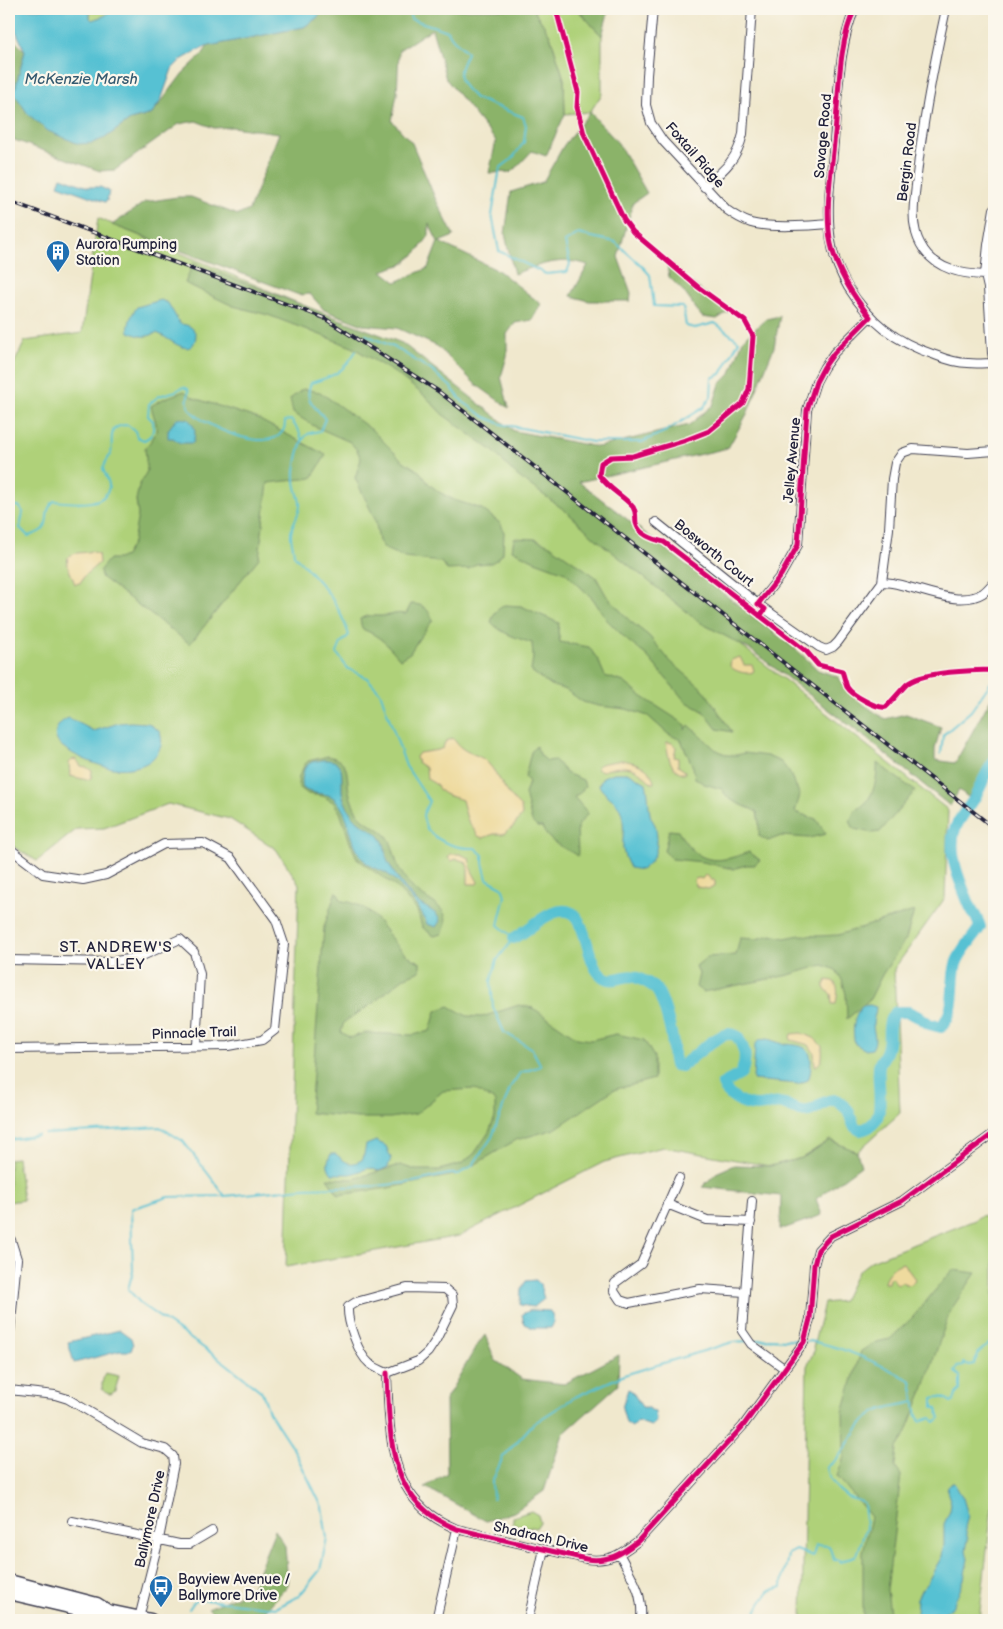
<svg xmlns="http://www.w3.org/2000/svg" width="1003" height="1629" viewBox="0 0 1003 1629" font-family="'Balsamiq Sans',sans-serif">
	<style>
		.green { fill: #afd179; stroke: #687a5a }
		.forest { fill: #8bb369; stroke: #566a52; fill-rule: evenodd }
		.sand { fill: #eeda9e; stroke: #887e6c }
		.water { fill: #57c1d3; stroke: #3c7287 }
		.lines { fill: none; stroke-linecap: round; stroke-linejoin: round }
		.stream { stroke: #57c1d3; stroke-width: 2 }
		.river { stroke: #57c1d3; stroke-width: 12 }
		.minor-casing { stroke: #414051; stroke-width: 10 }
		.primary-casing { stroke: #414051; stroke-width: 15 }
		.minor { stroke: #fff; stroke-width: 8 }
		.primary { stroke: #fff; stroke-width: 12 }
		.rail-casing { stroke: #22223b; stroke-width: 4 }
		.rail { stroke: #fbf7ec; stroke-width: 2; stroke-dasharray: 5.5; stroke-linecap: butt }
		.cycleway-casing { stroke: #fbf7ec; stroke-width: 8 }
		.cycleway { stroke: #d6006c; stroke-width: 5 }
		.labels { text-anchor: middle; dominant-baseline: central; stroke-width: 4.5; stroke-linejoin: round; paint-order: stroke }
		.street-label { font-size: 14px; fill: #22223b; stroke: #fbf7ec }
		.poi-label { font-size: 14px; fill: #22223b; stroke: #fbf7ec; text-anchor: start }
		.water-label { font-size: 15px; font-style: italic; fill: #355a70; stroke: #fbf7ec }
		.neighbourhood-label { font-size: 15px; letter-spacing: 1px; fill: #22223b; stroke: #fbf7ec }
	</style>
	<rect width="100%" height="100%" fill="#fbf7ec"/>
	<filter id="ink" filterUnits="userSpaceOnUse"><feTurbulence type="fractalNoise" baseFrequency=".02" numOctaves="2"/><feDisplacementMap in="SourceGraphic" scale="10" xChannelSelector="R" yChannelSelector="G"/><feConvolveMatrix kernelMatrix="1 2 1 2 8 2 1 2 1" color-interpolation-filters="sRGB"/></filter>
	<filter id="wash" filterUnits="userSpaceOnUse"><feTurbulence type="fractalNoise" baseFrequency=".0096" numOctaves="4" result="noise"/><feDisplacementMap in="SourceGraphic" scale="20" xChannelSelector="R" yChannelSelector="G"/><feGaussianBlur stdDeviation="1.12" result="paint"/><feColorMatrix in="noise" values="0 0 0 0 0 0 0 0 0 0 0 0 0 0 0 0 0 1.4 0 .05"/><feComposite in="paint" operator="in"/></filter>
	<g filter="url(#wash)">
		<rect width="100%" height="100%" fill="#f0e8cd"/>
		<path class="green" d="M90,9H113L104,16L92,20L90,18Z
			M533,9H577L602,36V94L590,112L565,114L564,79L550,35Z
			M98,218L326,315L948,810L945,898L894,969L900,1113L857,1152L830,1140L802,1158L770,1166L663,1147L604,1162L459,1236L286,1267L299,884L276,849L230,819L168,804L104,828L77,829L37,861L9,844V374L25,341L82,333Z
			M17,1158L23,1200L9,1202V1159Z
			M994,1214V1490L979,1620H802L807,1366L815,1349L813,1348L824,1303L843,1301L857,1272L871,1261L975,1220L980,1216Z
			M105,1373L119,1376L115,1391L111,1394C98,1393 102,1382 105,1373Z
			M531,1511L538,1515L540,1522L536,1528L513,1524V1517Z"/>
		<path class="forest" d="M324,9L406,10L533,9L550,35L564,79L565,114L546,156L532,151L512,172L489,173L496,141L446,79L432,29L399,50L397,94L392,121L412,143L435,198L454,236L439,242L499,271L541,304L532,320L515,323L507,334V356L501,377L509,408L474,383L437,346L397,328L363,325L324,310L310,294L299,295L112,225L145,202L177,197H191L238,215L249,210L279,133L232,127L214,128L196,121L179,124L115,170L100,171L9,138V35L25,51L14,93L105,138L130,120L152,114L183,73L202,55L208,46L304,27L317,18ZM429,224L438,242L428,268L396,282L382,271L403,264L417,252L429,236Z
			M577,9H609L602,36Z
			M590,112L618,143L647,193L633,203L618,257L631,293L630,301H589L571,296L588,265C562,256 538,265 514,274L505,234L511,192L543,182L564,145Z
			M193,263L402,343L514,431L598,447L689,425L713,405L720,384L731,373L743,340L766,319L780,316L774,347L747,414L728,448L579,482L799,652L818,670L838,677L854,698L885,719L906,714L941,727L935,748V760L955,763L990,700L994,694V760L985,776L968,797L959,790L950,806L862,735L751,650L701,623L596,539L567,512L516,475L493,451L442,414L426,397L398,375L352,347L268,315L233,306L185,283Z
			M667,264V263L728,312L717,319L702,317L684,292L669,277Z
			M303,389L320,392L357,419L372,430L402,460L420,472L429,484L439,492L454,500L482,509L501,524L504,532L503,553L498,559L491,563L476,564L469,569L447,570L441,562L405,558L385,549L379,541L375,519L355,478L361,459L357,450L350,442L314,426L293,413L290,399Z
			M184,391L194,398L256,418L326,455L312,478L268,483L259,558L190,644L101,577L100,570L109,559H118L125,556L133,542L138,515L136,500L139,486L147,471L145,448C161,430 157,428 151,406L163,399Z
			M514,538L535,539L550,545L596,577L606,595L630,621L649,636L671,662L704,690L732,732L717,729L703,711L685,701L647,656L628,641L607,620L593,599L565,572L535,561L512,550Z
			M411,604C424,604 428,609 433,620L418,640L410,653L400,659C389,646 379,635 362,629L360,619C369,614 371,616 381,616C392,616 393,612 406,614Z
			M504,605L521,606L559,623L558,632L560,642L589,647L598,660L605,676L624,682L641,696L686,725L685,730L689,725L715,749L727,755H737L744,753L767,756L781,762L789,772L800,795L795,812L816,819L826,834L809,838L781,836L768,841L759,836V823L757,812C745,805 728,803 722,789L704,784L695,778L693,767L681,740L668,734L648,716L626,709L599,706L583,702L566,690L550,685L531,671L533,657L532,643C517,638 502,634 491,622L495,612Z
			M536,746L541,756L547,761L555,760L566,773L583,780L585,786L581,792L574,797L588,813L577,827L578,856C565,848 547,842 542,827H537L532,822L525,794L529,782L525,777L531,752Z
			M328,756C332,757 339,759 342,762C349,769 347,782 349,791C350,798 354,806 357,812C364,823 379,827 387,836C394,845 394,858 399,868C403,875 409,885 415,890C430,903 456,909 442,934L434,936L422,927L417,910L394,885L369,868L357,858L351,845L340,812L333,802L323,796L308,794L300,788L298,784L299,776L305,764L308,761Z
			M877,763L915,791L880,832L872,833L854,829L850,821L855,810C872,804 878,780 877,763Z
			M669,830L678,831C698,864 714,865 749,852L760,860L754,865H746L733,869L703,862L672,859L664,851Z
			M336,891L342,901C384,905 385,949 420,962V971L405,977L372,1004L344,1022L341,1032L350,1038L364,1033L413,1035L430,1031L436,1011L449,1006L467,1016L482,1017L519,1005L533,1008L577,1038L591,1040L616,1034L644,1040L654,1057V1079L613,1090L555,1129L516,1140L459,1174L389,1188L339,1195L327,1178L353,1179L400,1165L416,1170H439L461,1164L474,1154L489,1132L495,1117V1101L474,1089L443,1091L416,1114L390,1118H358L310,1113L324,927Z
			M914,911L906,939L882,975L870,999L847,1019L846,994L842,980L836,970L823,965L789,975L703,992L696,987L699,974L696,966L707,957L736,955L740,938L757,939L771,935L785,938L800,935L818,936L838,935Z
			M830,1140L857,1152L861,1166L816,1199L822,1215L780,1230L781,1196L702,1187L716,1173L734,1165L770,1166L802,1158Z
			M952,1270L976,1273L950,1311L922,1393L906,1434L897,1448L895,1467L901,1475L887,1590L891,1620H863V1552L871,1517L837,1476L844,1457L843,1412L861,1351L876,1342L890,1339L913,1317Z
			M485,1335L495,1360L522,1379L564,1384L619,1355L618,1385L563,1434L544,1491L514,1512L486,1521L425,1487L447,1473L446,1399L476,1347Z
			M275,1530L285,1546L288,1585L265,1611L242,1620L218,1617L208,1608L251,1590Z"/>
		<path class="sand" d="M91,551L98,554L99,563L85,575L80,583L75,584L67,564L68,557C75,551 83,554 91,551Z
			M740,657L744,665H752L754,670L753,672C746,675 734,671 730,666L731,660Z
			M452,738C456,741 458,746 463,749C470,754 480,755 487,762C500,776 505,794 521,807L522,815L513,827L503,834H494L483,838L478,836L467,819L462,800C453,796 440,796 437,785L427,779L426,768L418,763L416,757L419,753L438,750L443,748L445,742Z
			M667,742L672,743L676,747L674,757L678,758V766L685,771V774C669,770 669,757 666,743Z
			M76,759L81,766L86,767L92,771L91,778L87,780L70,776L69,763L72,760Z
			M621,760C635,762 652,767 654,783H651C636,765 624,764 603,771L597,769L598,766C602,762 615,762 621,760Z
			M450,854H460L469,858L472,871L478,882L477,884H468V868L466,862L457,859L451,861L448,858Z
			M705,875H707L711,880H715V886L708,889L697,887L694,882L695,879L699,878L702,879Z
			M827,980L833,981C840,988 837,995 836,1004H832L831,994L824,988V985Z
			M801,1033L814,1038L822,1046C822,1054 824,1063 815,1066L814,1053L809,1045L791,1040L790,1037L791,1034Z
			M903,1263L915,1279L912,1284L908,1285L902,1282L897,1284L891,1277L889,1278L888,1283H884C885,1274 894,1265 903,1263Z"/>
		<path class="water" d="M9,9H90V18L92,20L104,16L113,9H324L317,18L304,27L204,47L181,60L172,69L161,100L152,114L130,120L105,138L92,143L79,144L48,131L28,114L14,93L25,51L9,16Z
			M61,177L88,187H100L109,191L107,201L105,202L58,185Z
			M161,300L168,303L180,324C189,325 194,327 196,336C192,363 167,335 156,333C145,338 141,337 129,332C127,325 132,313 137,307Z
			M177,418L188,419C196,427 196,432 193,443H180L173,438H168V430Z
			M69,718L94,731L119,723L131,722L148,723L160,732C163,743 162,747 155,756C147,767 127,770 113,768C99,767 66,753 58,742C51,733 59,721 69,718Z
			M323,760C346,759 341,774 342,792C343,799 348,810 353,816C361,827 375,828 382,840C386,847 385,855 388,862C395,876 405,889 415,900C423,908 437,910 440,921L436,927L427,924C422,910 398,879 384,872C376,868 368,866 362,858C349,841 351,815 335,799C327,791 312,796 303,788C301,780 302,768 310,763C313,761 319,761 323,760Z
			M614,773H629L646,783C649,794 648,804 650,814C651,820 656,824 656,829C659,848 656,859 641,870L630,868C627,862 624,856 623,849C622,836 626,823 620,809C616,799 603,795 599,785L603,777Z
			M870,1005L876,1007C876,1013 873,1018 873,1024C873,1033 878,1040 872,1049L866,1050L855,1044C852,1032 853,1016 862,1006Z
			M768,1039C772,1040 776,1042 780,1043C793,1046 810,1042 811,1061C811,1068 811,1073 808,1080L798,1084L753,1080L755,1045L759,1040Z
			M376,1141L386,1146L391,1158L388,1167L379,1171L369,1168L351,1174H332C326,1166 327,1162 331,1154H336C346,1163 351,1167 363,1159L366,1145Z
			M536,1280L540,1284L544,1299L534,1307L520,1305L521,1289L526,1281Z
			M531,1310L550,1311C554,1318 555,1322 551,1328H533L524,1324L522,1314Z
			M120,1330L131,1338L133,1345L131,1351H120L74,1363L68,1342Z
			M628,1389L632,1391L642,1407L648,1408L655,1412L656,1422L651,1426L637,1421L632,1427L626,1423L622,1408Z
			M952,1483H954L963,1498L968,1515L965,1528L968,1540L966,1550L968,1559L964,1579L960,1590L952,1607L943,1613L935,1612L923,1618L916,1614L917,1599L921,1590L927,1583L942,1556L944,1545V1524L950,1511L951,1503L947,1491L948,1487Z"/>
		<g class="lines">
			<path class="stream" d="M366,335L396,348L431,370L450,386L463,402L485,417L501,424L593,442H642L666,431L703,408L711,397L712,378L721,374L739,341L715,323L695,328L686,326L683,307L654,306L650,275L641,265L615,242L578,234L565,242L570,264L567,272L546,274L499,251L492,215L500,168L512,159L524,142L526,125L523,117L475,98C456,79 456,77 467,53C460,42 453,44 448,31L411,19L409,11L411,9
				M9,521L11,519L12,506H19L23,512L20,528L28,536C58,529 39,514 54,501C69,502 105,509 109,487C110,481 104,474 103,468C105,462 109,458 111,453C114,441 105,425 128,425L135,431L137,437L144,440C153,436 154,431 153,421L148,416L149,404L159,396L176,391L183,387L188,389C190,396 185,401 189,408C200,426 268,454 282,432C284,430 285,425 285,421L291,420L299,431L302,440
				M941,754L943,735L971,711L994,678
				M45,1134L160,1127L183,1141L225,1196L303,1188L376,1186L413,1182L449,1174H459L472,1166L492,1137L511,1086L520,1073L541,1066L532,1049L504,1032L493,1007L491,981L497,960L514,938L498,925L505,896L502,887L487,879L483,863V855L475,848C459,849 439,843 428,830C425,827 424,820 423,815L429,801L406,766L380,692L367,678L347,668L337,653L341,643L349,635C337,598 320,582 294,555C294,548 291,542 291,536C290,524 301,515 300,503C299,495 295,488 295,480C294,470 299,439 308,434C312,432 316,432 320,431L325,419C315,405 303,401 311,383C334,376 343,373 356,351
				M9,1140L38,1135
				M751,1341L770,1339L801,1341
				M806,1341C836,1343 885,1366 911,1381L917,1416L920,1421L931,1418L935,1422L940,1418L937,1409L933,1407V1398C939,1396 946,1398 951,1402L954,1401L956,1394L960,1390V1376L955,1372L957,1367L964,1366V1363L970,1365L974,1364L979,1352L994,1340
				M493,1499L492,1482L503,1457L533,1424L575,1397L624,1375L733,1342L747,1341
				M189,1609L196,1599L276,1608L299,1596L320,1570L327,1538L322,1507L294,1450L269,1412L262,1392L224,1362L142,1305L128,1289L133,1271L131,1209L168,1197L225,1196
				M752,1620L760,1604L769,1591L782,1587C782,1575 787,1566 788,1554L796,1550L813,1556L816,1545L829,1546L834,1560H839L840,1562L857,1555L866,1528L864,1503C858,1499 850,1500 845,1495C836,1489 828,1478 827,1467C848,1454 853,1424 876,1412C884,1407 903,1405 914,1402"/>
			<path class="river" d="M514,938C528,931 538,919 553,913C590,898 582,960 602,976C614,985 624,973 635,977C642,980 650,983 655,988C663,996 672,1033 673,1046C673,1053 673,1058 675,1065L682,1066C692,1058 717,1034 729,1034C732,1034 735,1035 737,1036C746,1051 747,1058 741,1074L723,1084C727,1097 744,1106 757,1106C766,1106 774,1102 783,1104C792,1107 799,1113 809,1111C815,1110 820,1104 826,1102C829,1100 834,1100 837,1100L848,1110L854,1126L860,1130C890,1125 876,1087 879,1066C880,1061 884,1057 886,1052C891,1040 887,1032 890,1022C890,1018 894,1015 896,1012H908L921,1018L929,1024L941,1027C958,1008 950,986 956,964C960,951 973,939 980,927C978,919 974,914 970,906C961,884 948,857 954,832C957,820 968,809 974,799C981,787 986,771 994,762"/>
		</g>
	</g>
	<g filter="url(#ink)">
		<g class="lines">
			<g class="minor-casing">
				<path id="minor" d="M653,9L647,75L646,105L651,123L663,141L727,210C734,215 742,220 751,223C768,228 810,226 829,224
					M855,9C840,40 838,93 835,128C833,165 825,204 831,241C833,257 840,273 848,287C870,322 895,342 935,355C945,359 957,363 968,363C976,364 986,363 994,363
					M946,9C934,64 923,119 917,175C916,191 911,212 915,228C916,236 920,244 924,250C938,270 962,274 985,275
					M704,187C724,170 737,160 743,134L752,9
					M994,209L988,245L985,275L988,288L992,353L994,362
					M656,522L758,604L819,647L826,650L833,647L838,642L882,582L889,529L892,479L895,463L902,453L913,449L968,453L994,451
					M882,582C910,582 956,610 983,593C987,590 991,585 994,582
					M758,604L781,575L798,545L807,410L816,382L824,367L834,353L870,317
					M9,848L43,874L83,880L106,875L164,844L203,843L231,858L276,920L284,944L275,1030L262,1040L229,1046L9,1049
					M9,960L110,962L140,957L180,939L194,952L200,974L196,1046
					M679,1178L641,1264L615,1283L614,1291L620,1300L629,1303L700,1289L745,1292
					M752,1201L742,1331L751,1344L785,1369
					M667,1204L707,1220L751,1222
					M407,1288L445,1289L452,1295L453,1305L436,1340L428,1352L418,1361L387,1373C381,1370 373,1367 369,1363C358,1354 347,1321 348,1307L356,1302Z
					M9,1343L17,1259L11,1240
					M387,1373C389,1418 387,1477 424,1509C433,1518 445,1524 457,1529L586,1559C609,1562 620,1555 638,1541L743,1426L804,1342L810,1319L814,1265L818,1250L831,1236L902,1201L994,1133
					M9,1390L55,1395L68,1399L142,1443L165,1449L173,1456L174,1464L159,1539L139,1618
					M72,1521L179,1544H190L212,1531
					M620,1555C633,1580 643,1591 641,1620
					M436,1620L457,1529
					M528,1620L544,1549"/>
			</g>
			<g class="primary-casing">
				<path id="primary" d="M9,1581L97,1604L108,1611L151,1620
					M9,1593L95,1613L108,1611"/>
			</g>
			<use href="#minor" class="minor"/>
			<use href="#primary" class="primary"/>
			<g class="rail-casing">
				<path id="rail" d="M9,201L324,318L438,391L994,828"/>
			</g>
			<use href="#rail" class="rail"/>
			<g class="cycleway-casing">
				<path id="cycleway" d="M556,9L578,92L577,107L584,134L624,220L633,232L698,287L745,321L753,336L749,389L743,403L709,431L686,440L633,456L611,457L601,463L599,475C609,490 623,495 633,507C637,513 635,517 636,523C639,535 653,539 664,542L806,651L818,665L842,671C844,676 845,682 847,687C852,695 877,709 886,707C893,700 900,691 907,684C923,671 971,671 992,670L994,668
					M760,616L765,609L758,604L781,575L798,545L807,410L816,382L824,367L834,353L870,317C853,296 837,271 831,244C824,211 832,167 835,133C839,96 838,42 855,9
					M387,1373C389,1418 387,1477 424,1509C433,1518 445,1524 457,1529L586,1559C609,1562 620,1555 638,1541L743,1426L804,1342L810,1319L814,1265L818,1250L831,1236L902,1201L994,1133"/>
			</g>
			<use href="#cycleway" class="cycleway"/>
		</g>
	</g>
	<defs>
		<g id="building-pin" transform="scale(1.25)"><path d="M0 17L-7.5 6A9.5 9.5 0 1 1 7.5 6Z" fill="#1f6fb2" stroke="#fbf7ec"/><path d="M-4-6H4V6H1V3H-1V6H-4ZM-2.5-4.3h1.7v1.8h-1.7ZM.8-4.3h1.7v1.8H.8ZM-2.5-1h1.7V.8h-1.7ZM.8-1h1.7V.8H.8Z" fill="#fff"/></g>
		<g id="bus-pin" transform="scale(1.25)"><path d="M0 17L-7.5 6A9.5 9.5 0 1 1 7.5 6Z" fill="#1f6fb2" stroke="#fbf7ec"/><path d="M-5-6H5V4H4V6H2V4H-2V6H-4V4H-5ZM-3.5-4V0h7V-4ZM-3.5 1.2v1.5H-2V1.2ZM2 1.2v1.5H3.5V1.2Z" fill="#fff"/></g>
	</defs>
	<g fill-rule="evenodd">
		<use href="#building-pin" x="58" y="252"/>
		<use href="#bus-pin" x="161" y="1587"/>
	</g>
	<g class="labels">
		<g class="street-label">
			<text transform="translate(823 136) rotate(-85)">Savage Road</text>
			<text transform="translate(695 155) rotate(49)">Foxtail Ridge</text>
			<text transform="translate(907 162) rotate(-83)">Bergin Road</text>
			<text transform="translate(792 460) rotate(-85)">Jelley Avenue</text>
			<text transform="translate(714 553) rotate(39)">Bosworth Court</text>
			<text transform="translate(194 1033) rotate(-2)">Pinnacle Trail</text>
			<text transform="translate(150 1519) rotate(-78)">Ballymore Drive</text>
			<text transform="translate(541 1537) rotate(13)">Shadrach Drive</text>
		</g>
		<g class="poi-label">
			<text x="76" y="244">Aurora Pumping<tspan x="76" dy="16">Station</tspan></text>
			<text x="178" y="1579">Bayview Avenue /<tspan x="178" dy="16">Ballymore Drive</tspan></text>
		</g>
		<g class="water-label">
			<text x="81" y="79">McKenzie Marsh</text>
		</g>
		<g class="neighbourhood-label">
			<text x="116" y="947">ST. ANDREW'S<tspan x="116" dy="17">VALLEY</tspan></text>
		</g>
	</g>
	<rect width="1003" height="1629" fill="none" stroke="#fbf7ec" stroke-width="30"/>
</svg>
